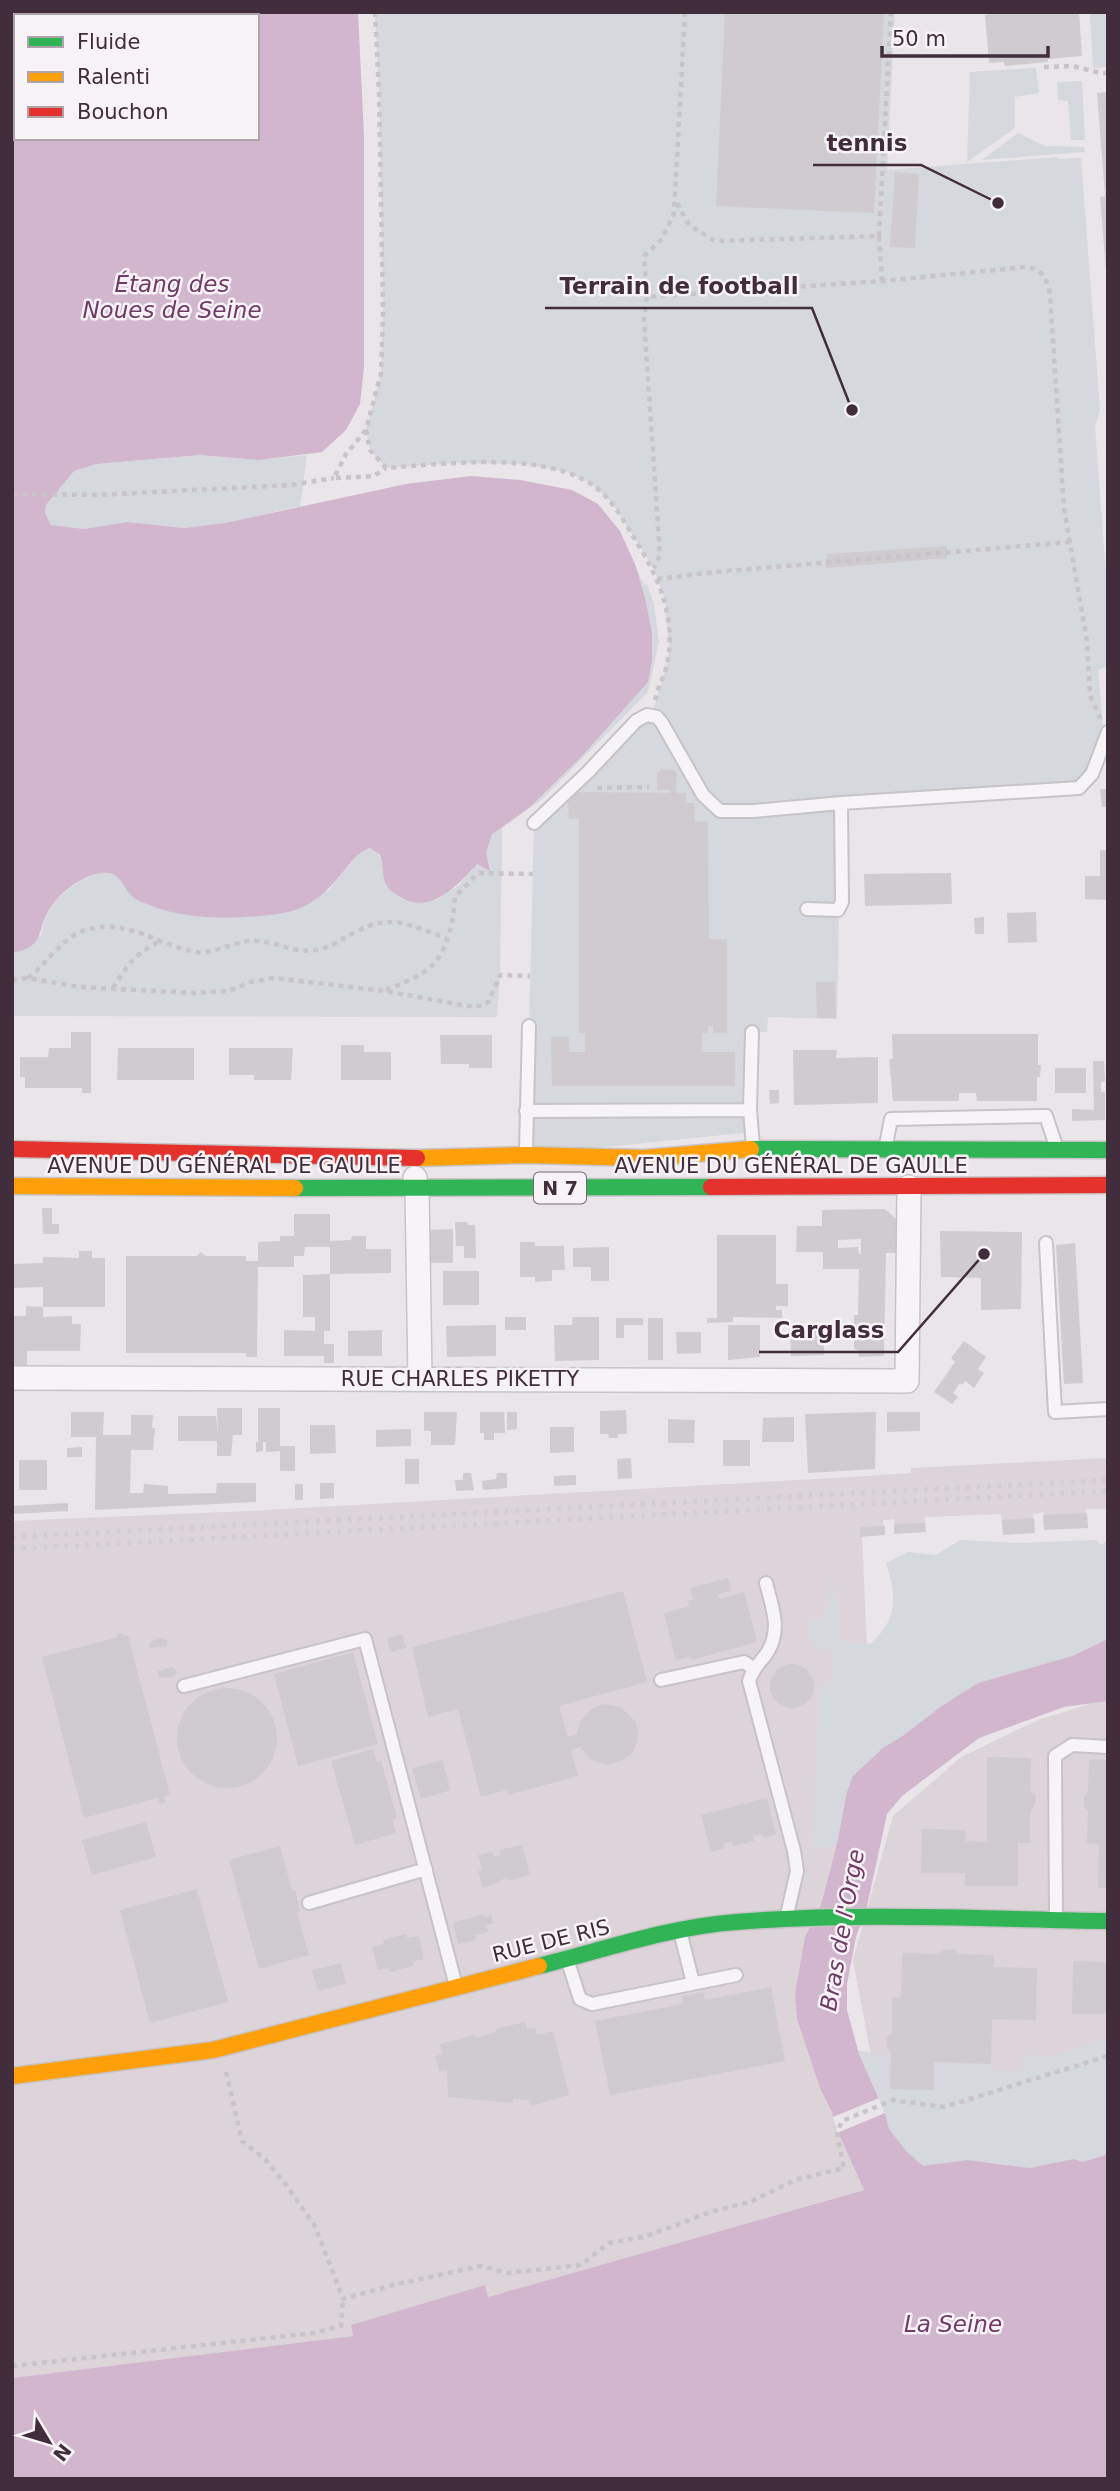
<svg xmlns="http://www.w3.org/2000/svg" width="1120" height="2491" viewBox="0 0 1120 2491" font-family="'DejaVu Sans',sans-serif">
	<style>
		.built { fill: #dcd4d9 }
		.green { fill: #d5d8dc }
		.water { fill: #d1b6cd; fill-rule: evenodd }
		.pier { fill: #e9e5e8 }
		.building { fill: #d0cbcf; fill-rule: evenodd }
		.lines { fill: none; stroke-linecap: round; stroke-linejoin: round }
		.lane-casing { stroke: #c7c3c6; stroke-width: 16 }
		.street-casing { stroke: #c7c3c6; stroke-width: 26 }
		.fast-casing { stroke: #c7c3c6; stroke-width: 19 }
		.slow-casing { stroke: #c7c3c6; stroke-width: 19 }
		.jam-casing { stroke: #c7c3c6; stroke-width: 19 }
		.path { stroke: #c9c4c8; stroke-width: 4.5; stroke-dasharray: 5 5; stroke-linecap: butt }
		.lane { stroke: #f6f4f6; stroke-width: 12 }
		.street { stroke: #f6f4f6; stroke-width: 23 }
		.fast { stroke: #30b455; stroke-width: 16 }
		.slow { stroke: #ff9f0a; stroke-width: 16 }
		.jam { stroke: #e5322d; stroke-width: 16 }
		.rail { stroke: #d1cdd0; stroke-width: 5; stroke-dasharray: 3.5 7; stroke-linecap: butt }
		.labels { text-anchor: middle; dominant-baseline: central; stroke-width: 5; stroke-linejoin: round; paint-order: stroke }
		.shield { fill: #f8f3f7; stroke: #786873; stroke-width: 2 }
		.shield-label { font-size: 19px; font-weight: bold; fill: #412d3b }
		.street-label { font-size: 21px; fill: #412d3b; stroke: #f8f3f7 }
		.water-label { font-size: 23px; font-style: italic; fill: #723a66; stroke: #f8f3f7 }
		.leader { fill: none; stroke: #412d3b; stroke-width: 2.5 }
		.callout-dot { fill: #412d3b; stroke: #f8f3f7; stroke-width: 2.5 }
		.callout-label { font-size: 23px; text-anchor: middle; font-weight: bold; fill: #412d3b; stroke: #f8f3f7; stroke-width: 5; stroke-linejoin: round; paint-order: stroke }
	</style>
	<rect width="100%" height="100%" fill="#e9e5e8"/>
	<path class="built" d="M1108,1458V1509H1086V1527L1045,1529L1043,1512L1033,1514V1532L1003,1534L1001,1514L925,1517V1532L895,1533L894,1519L883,1520V1534L862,1535L873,1779L824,2033L894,2176L853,1960L893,1816L961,1757L1038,1720L1108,1698V2154L1018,2168L1006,2164L968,2160L488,2297L485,2285L352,2325L353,2336L12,2378V1521L249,1511L851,1477L911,1473V1468Z"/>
	<path class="green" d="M375,12H895L887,170L1058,157V159L1081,158L1100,410L1095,427L1108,602V667L1098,669L1104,738L1079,788L841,803L837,1019L768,1017L767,1032H752L753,1132L526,1155L534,823L652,715L668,660L669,646L665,600L654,569L612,503L590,483L567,472L524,464L455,463L386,468L370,450L366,430L381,373L383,311L379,93Z
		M1090,12H1108V67L1093,68Z
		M1036,68L1039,93L1015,97V128L967,162L970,72Z
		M1082,81L1085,140H1071L1068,101L1058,100L1057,82Z
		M1018,133L1045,146L1084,147L1085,152L982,160Z
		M200,455L259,460L307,455L300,506L225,523L184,528L127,522L84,529L51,525L45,513L46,505L74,471L96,464Z
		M628,550L644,585L647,584L654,604L659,641L648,692L542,799L502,828L500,975L497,1017L12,1016V953H16L41,935C43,928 44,920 47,913C56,895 95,864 116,875C124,880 129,890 133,898L195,916L243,917L282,913L328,891L360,852L370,848C381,855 383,861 383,874L436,900L459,885L472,870Z
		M960,1540L1019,1543L1096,1540L1101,1545L1108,1540V1639L1072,1656L978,1683L943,1705L853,1776L847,1792L837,1844L812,1850L819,1691L833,1677V1651L814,1647L809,1635L808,1620H823L831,1595L828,1574C837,1595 840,1613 839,1636L846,1642L870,1644C898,1619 897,1597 886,1563L908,1552L936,1555Z
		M1108,2038V2154L1083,2162L1074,2159L1029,2168H1018L1006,2164L968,2160L923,2166L906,2151L889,2129L885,2112L857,2050L891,2056L890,2089L933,2090L934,2062L991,2064L992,2070L1021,2071L1023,2055L1052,2056Z"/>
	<path class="water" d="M12,12H358L364,137V367L360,404L346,430L322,452L259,460L200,455L96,464L74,471L46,505L45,513L51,525L84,529L127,522L184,528L225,523L406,484L471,476L520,480L572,490L598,504L620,531L635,564L645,598L652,633V660L648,682L582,756L530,807L492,834L486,853L490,871L477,864C459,884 433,913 404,899C398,895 391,892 387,886C381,877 384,865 380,855L370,848C357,852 352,862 343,872C325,894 308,910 278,914C238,919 191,921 152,906C146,903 137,901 133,897C119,884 122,868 96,874C77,879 57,895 47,913C37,933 44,947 12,953ZM16,16H257V138H16Z
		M1108,1639V1701L1064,1707L979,1738L902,1796L887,1814L867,1906L856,1937L847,1984V2010L859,2054L885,2113L889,2129L906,2151L923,2166L968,2160L1029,2168L1074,2159L1083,2162L1108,2154V2479H12V2378L353,2336L351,2325L485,2285L488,2297L864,2190L841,2138L837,2135L832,2112L820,2088L797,2019L795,1994L805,1937L821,1905L837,1844L847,1792L853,1776L883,1748L904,1735L943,1705L978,1683L1072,1656Z"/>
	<path class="pier" d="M879,2098L885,2113L837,2133L833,2117Z"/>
	<path class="building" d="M725,12H884L874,213L716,206Z
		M1001,12H1079L1082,56L1048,59V62L1005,66L1004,62L989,63L985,15Z
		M1108,92V271H1106L1100,197L1105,196L1097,93Z
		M895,172L919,174L915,248L890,247Z
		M947,546V558L826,568L827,554Z
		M661,769L673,770L677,773L676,793H686V803H694L695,822L708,821L709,939H727V1033H713V1026H708V1033H702V1052H735V1086H552L551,1037H569V1052H585V1033H579V818L569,819L568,797L572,792L670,793V790H657V773Z
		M1100,789H1108V807H1102Z
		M1100,850H1108V900L1085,899V876H1100Z
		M951,873L952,904L865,906L864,874Z
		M1036,912L1037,942L1008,943L1007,913Z
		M984,917V934H975L974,918Z
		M816,982H835L836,1018H817Z
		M71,1032H91V1093H82V1088H25V1077H20V1057H48L49,1048H71Z
		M892,1034H1038V1065H1041L1040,1077H1037V1101H977L976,1093H959V1101H893L889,1059H893Z
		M440,1035H492V1068H469V1064H441Z
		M341,1045H364V1052H391V1080H341Z
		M118,1048H194V1080H117Z
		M229,1048H293L291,1080H254V1075H229Z
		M793,1050H837L836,1058L878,1057V1103L794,1105Z
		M1093,1061H1104L1105,1081L1101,1082V1092H1105V1120L1072,1121V1109L1094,1110Z
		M1055,1068H1086V1093H1055Z
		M769,1090H779V1103L770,1104Z
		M42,1208H52V1224H59V1234H43Z
		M885,1209L896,1219V1253H886L884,1356L859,1357L858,1350L854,1349V1315H858L859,1269H823V1252H796L797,1226H822V1210ZM861,1239V1254H859L858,1247L838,1248V1240Z
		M294,1214H330V1241L351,1240L352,1236H366V1249H391V1273L330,1274V1247H305L304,1256H294V1267H258L257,1357H246V1353H126V1256H197L201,1252L205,1256H246V1261H258V1242L280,1241V1236H294Z
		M455,1222H467L468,1225H475L476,1258H464V1246H456Z
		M453,1229V1263H431L430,1230Z
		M940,1231L1022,1232L1021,1309L981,1310V1278L941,1277Z
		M717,1235H776V1284H788V1306H776V1310H782V1318L733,1317V1322L707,1323V1318H717Z
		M520,1242H535V1246H564L565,1270H552V1281L535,1282V1277H520Z
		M1075,1243L1083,1383L1064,1384L1056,1245Z
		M609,1247V1281H591V1267H573V1248Z
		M79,1251H92V1258H105V1307H43V1287L12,1288V1264L43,1263V1257L79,1258Z
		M443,1271H479V1305H443Z
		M330,1274V1331H324V1344H334V1363H324V1356H284V1330L315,1331V1317H303V1275Z
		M26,1306L43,1307V1317L72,1316V1324H81L80,1351H27V1369H13L12,1316H26Z
		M505,1317H526V1330H505Z
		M573,1317H599V1360L555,1361L554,1325H572Z
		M616,1318H643V1325H624V1338H616Z
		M648,1318H663V1360H648Z
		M496,1325V1356L447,1357L446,1326Z
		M728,1325H760V1357L728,1360Z
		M824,1325V1355L791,1356L790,1326Z
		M382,1330V1356H348V1331Z
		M676,1332H701V1353L677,1354Z
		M964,1341L986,1357L978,1369L984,1373L974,1388L965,1381L962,1385L960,1383L953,1393L958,1397L952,1404L934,1392L955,1362L951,1358Z
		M217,1408H242V1435H233L231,1456H217V1441H178V1416H216L218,1435Z
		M258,1408H280V1446H295V1471H280V1451L266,1452V1442H263V1451L256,1452V1442H258Z
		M626,1410L627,1434H618V1438H609L608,1434H600V1411Z
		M71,1412H104L103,1435H131V1415H153L152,1428H155L153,1450H131L130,1493H143L144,1484L168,1486V1494L216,1493L217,1483H256V1502L95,1510L96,1437H71Z
		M424,1412H457L455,1445H431V1431H424Z
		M480,1412H504L505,1433H494V1440H484V1433H480Z
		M507,1412H517V1429L507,1430Z
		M876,1412L875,1469L808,1473L805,1414Z
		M887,1412H920V1431L887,1432Z
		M794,1417V1442H762L763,1418Z
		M668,1419L695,1420L694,1443H668Z
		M310,1425H335L336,1453L310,1454Z
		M550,1427H574V1452L550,1453Z
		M411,1429V1446L376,1447V1430Z
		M723,1440H750V1466H723Z
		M82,1447V1457H67V1448Z
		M631,1458L632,1478L618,1479L617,1459Z
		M405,1459H419V1484H405Z
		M19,1460H47V1490H19Z
		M463,1473H471L474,1490L456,1491L455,1480H463Z
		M497,1473H507V1488L483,1490L482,1481L496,1479Z
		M576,1475V1485L554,1486V1476Z
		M320,1483H334V1498L320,1499Z
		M295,1484H303V1500H295Z
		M68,1503V1511L12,1514V1506Z
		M1087,1513L1088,1528L1044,1530L1043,1515Z
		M1034,1518L1035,1533L1003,1535L1002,1520Z
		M925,1523L926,1532L894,1534V1524Z
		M885,1526V1535L860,1537V1527Z
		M728,1578L731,1591L718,1594L720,1599L744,1592L757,1642L691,1660L690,1657L676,1660L664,1613L689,1606L688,1601L693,1600L690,1588Z
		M623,1591L647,1682L559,1706L568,1737L577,1734L580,1722L592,1708L604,1704L621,1707L635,1721L638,1729L637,1741L632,1753L623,1760L607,1765L591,1760L580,1747L571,1750L578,1776L508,1795L507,1790L481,1797L458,1709L428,1717L412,1647Z
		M122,1633L123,1636L128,1635L170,1795L164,1796L166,1802L159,1804L158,1798L84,1818L42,1657L118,1637L117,1634Z
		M402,1634L406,1648L391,1652L387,1638Z
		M160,1637L167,1640V1646L150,1648L149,1643Z
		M353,1652L378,1744L298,1766L274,1674Z
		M770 1686a22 22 0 1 1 44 0a22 22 0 1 1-44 0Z
		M172,1667L177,1672L174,1677L159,1678L158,1671Z
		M177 1738a50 50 0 1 1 100 0a50 50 0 1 1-100 0Z
		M373,1749L377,1762L381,1761L397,1818L392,1819L396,1833L355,1845L331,1761Z
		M987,1757L1031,1758L1030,1791L1036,1794L1035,1805L1030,1812V1843H1018V1886H965V1873H921L922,1829L966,1830L965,1841L987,1842Z
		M1089,1759L1108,1760V1888H1098L1099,1844L1087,1843L1088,1811L1084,1807V1795L1088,1791Z
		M442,1760L451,1790L421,1799L412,1768Z
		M767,1798L776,1834L764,1838L762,1834L753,1835L754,1841L733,1846L732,1841L723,1844L724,1849L711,1852L701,1815Z
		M146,1822L156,1857L92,1875L82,1840Z
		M522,1845L530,1875L508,1881L507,1878L500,1880V1882L483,1888L478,1871L482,1870L478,1855L492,1852L494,1857L501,1855L499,1850Z
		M280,1846L292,1891L295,1890L300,1910L297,1912L309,1955L259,1969L229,1860Z
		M197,1889L228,2002L150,2023L120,1910Z
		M483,1914L484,1917L491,1915L493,1923L486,1925L488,1932L475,1935L476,1940L458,1944L453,1923Z
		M406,1934L407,1938L419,1936L424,1959L413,1961L414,1966L390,1972V1968L378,1970L372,1947L384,1944L383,1940Z
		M954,1949L958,1954L994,1955V1967L1037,1968L1036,2020L992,2019L991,2064L934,2062V2090L890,2089L891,2053L886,2047L887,2037L892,2033V1997L901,1998L902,1953L939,1954L942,1950Z
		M1073,1961L1108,1962V2014H1072Z
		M341,1963L346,1984L318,1991L312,1970Z
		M771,1987L785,2061L610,2095L595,2021L683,2004L682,1996L703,1992L705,2000Z
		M525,2022L527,2029L535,2028L537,2035L553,2031L569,2095L531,2106L529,2100L513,2099V2103L448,2097L447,2070L439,2071L435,2056L443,2054L440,2044L475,2035V2038L496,2032L495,2029Z"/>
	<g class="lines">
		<g class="lane-casing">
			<path id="lane" d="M534,823L588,772L636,721L647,715L657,717L662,723L703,795L720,811H753L841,803L1079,788L1092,774L1108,732
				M807,909L838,910L842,902L841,803
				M752,1032L750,1110L753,1147
				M526,1111L750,1110
				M886,1145L891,1119L1046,1116L1056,1146
				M526,1151L529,1026
				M1046,1243L1055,1412L1108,1409
				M766,1583C772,1607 782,1630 767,1653C760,1663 753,1668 749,1681L794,1851L797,1871L786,1919
				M661,1680L744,1662L753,1668
				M184,1686L365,1639L456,1986
				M309,1903L426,1869
				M1056,1920L1055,1756L1072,1745L1108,1747
				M680,1931L693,1983
				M567,1959L580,1999L592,2004L736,1975"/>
		</g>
		<g class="street-casing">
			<path id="street" d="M415,1178L417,1189L420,1378
				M12,1378L907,1381L909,1187"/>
		</g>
		<g class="fast-casing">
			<path id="fast" d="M751,1149L1108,1150
				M295,1188L711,1187
				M539,1966C603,1950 669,1927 736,1922C858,1912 985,1919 1108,1921"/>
		</g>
		<g class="slow-casing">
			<path id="slow" d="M417,1158L526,1155L644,1158L751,1149
				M12,1186L295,1188
				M12,2076L213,2050L539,1966"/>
		</g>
		<g class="jam-casing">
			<path id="jam" d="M12,1149L417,1158
				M711,1187L1108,1185"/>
		</g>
		<path class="path" d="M375,12L379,93L383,311L381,373L366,430L370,450L386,468C445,464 554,449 600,491C616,505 626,525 637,543C659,578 675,617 668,659C666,674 658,686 655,700
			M685,12L674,213L662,239L644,256L647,297L882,281L1026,267C1043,269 1047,279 1050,295L1064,509L1087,641L1090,695L1101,720
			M1044,67L1073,66L1100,73H1108
			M677,203L689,225L715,241L879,236L882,281
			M879,236L891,12
			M647,297L644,320L660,555L654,568
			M366,430L346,454L334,478L374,476L386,468
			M12,494L98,495L290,485L334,478
			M657,579L715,572L1071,542
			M597,788L649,787
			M28,978C48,963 63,935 89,929C131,919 158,946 197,952C212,954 232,943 248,941C272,939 293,954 316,950C330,948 342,939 355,932C392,913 409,925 446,938
			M12,980L28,978L79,987L196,993L228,991L251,982L274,978L385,991L467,1006H484L489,1001L500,975L530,976
			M113,988C127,965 135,954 160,941
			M386,990C402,983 424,976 435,962C449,946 454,917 455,897L478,873L533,874
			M226,2072L242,2141L265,2159L286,2185L315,2226L343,2299L393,2285L481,2266L508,2273L581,2265L609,2243L647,2236L710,2212L750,2202L795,2180L844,2168L837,2133L842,2121L893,2100L944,2107L1108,2056
			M12,2366L314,2333L341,2326L343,2299"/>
		<use href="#lane" class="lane"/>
		<use href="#street" class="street"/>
		<use href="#fast" class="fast"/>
		<use href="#slow" class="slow"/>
		<use href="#jam" class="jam"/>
		<path class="rail" d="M12,1537L1108,1480
			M12,1549L1108,1491"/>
	</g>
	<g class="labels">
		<rect class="shield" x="534" y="1172.5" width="52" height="31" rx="5"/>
		<g class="shield-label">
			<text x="560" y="1188">N 7</text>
		</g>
		<g class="street-label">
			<text x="224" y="1166">AVENUE DU GÉNÉRAL DE GAULLE</text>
			<text x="791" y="1166">AVENUE DU GÉNÉRAL DE GAULLE</text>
			<text x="460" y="1379">RUE CHARLES PIKETTY</text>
			<text transform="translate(551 1941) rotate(-14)">RUE DE RIS</text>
		</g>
		<g class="water-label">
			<text x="172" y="284">Étang des<tspan x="172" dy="26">Noues de Seine</tspan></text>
			<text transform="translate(842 1930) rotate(-80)">Bras de l'Orge</text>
			<text x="953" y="2324">La Seine</text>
		</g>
	</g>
	<path class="leader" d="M998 203L921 165H813M852 410L812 308H545M984 1254L898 1352H759"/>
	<g class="callout-dot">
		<circle cx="998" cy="203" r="7"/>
		<circle cx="852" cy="410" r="7"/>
		<circle cx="984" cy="1254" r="7"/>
	</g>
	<g class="callout-label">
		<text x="867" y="151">tennis</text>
		<text x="679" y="294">Terrain de football</text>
		<text x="829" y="1338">Carglass</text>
	</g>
	<rect width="1120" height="2491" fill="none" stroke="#412d3b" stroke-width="28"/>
	<rect x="14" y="14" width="245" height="126" fill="#f8f3f7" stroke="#afa4ac" stroke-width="2"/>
	<rect x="28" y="37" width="35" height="10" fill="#30b455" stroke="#afa4ac" stroke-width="2"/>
	<text x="77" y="49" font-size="21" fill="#412d3b">Fluide</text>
	<rect x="28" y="72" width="35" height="10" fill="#ff9f0a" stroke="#afa4ac" stroke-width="2"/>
	<text x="77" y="84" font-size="21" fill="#412d3b">Ralenti</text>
	<rect x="28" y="107" width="35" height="10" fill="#e5322d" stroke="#afa4ac" stroke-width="2"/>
	<text x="77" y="119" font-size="21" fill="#412d3b">Bouchon</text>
	<g transform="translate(49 2442) rotate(128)" stroke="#f8f3f7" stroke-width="5" paint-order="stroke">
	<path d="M0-5L12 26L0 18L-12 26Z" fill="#412d3b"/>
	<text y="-10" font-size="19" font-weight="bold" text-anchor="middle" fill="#412d3b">N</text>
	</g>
	<path d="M882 46v10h166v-10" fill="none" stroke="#412d3b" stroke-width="3.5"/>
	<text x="892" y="46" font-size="21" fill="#412d3b" stroke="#f8f3f7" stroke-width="5" paint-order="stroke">50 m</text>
</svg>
